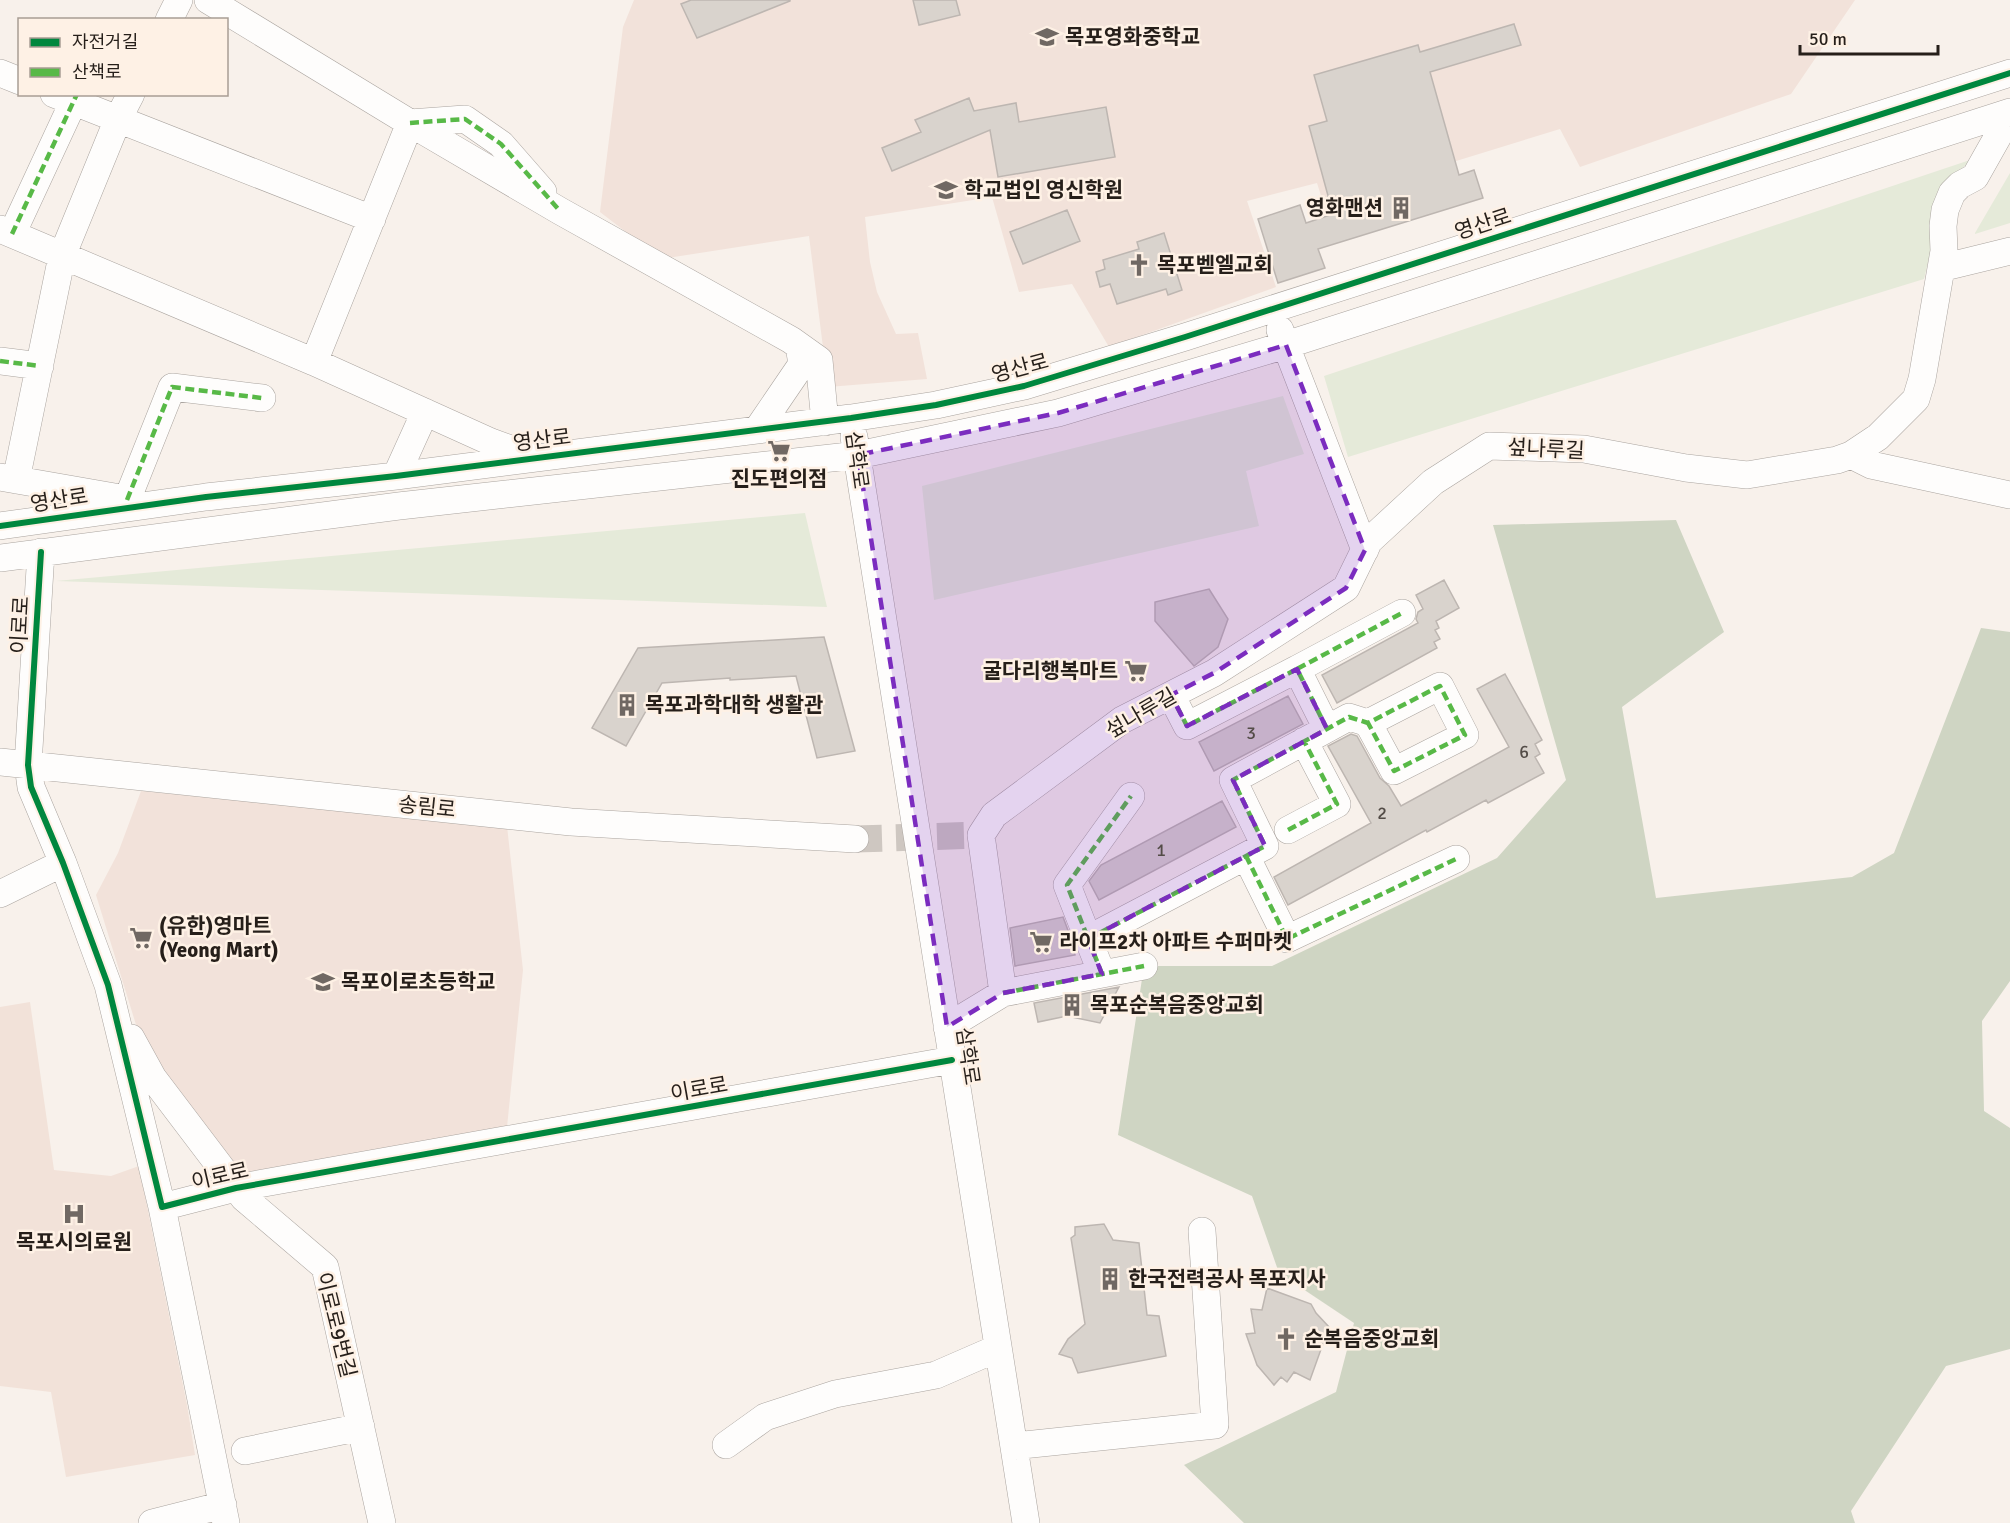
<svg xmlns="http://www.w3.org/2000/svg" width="2010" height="1523" viewBox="0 0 2010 1523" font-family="Signika,'Noto Sans KR',sans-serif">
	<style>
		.education { fill: #f2e2da }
		.medical { fill: #f2e2d9 }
		.green { fill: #e5ead9 }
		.forest { fill: #cfd5c3 }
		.building { fill: #d9d3cd; stroke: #bdb6b1; stroke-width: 1.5 }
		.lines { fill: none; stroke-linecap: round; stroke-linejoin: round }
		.minor-tunnel { stroke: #cec7c1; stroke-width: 27; stroke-dasharray: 27 14; stroke-linecap: butt }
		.minor-casing { stroke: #aaa49f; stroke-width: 28 }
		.minor { stroke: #fefdfc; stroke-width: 27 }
		.quiet { stroke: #58b947; stroke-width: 4.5; stroke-dasharray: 9 4.5; stroke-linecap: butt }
		.cycleway-casing { stroke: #fef1e5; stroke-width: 10 }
		.cycleway { stroke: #00873e; stroke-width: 6 }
		.marked { fill: #7b2cbf; fill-opacity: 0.2; stroke: #7b2cbf; stroke-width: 4.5; stroke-dasharray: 12 8; stroke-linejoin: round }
		.labels { text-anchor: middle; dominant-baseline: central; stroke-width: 5; stroke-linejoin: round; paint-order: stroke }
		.number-label { font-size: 18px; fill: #534c47 }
		.poi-label { font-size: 21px; font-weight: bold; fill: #261f1a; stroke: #fef1e5; text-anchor: start }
		.street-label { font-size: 21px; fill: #261f1a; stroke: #fef1e5 }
	</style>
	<rect width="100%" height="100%" fill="#f8f1eb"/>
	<path class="education" d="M634,0H1855L1791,94L1580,167L1560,129L1323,202L1317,183L1247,201L1276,287L1109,347L1072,284L1019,292L992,197L865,217L870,262L877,292L896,334L918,333L927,379L828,387L809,236L661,259L600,212L623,27Z
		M141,791L507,826L523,970L507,1127L241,1176L150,1057L137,1028L96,895L118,853Z"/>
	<path class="medical" d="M30,1002L54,1170L111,1176L139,1166L187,1405L195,1455L66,1477L51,1392L0,1386V1007Z"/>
	<path class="green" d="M1970,160L1946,187L1924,279L1348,457L1324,376Z
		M2010,173V223L1975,234V233Z
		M1283,396L1304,454L1246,471L1259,526L934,600L922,486Z
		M805,513L827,607L56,581Z"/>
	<path class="forest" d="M1676,520L1724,632L1622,707L1656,898L1852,877L1894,853L1981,628L2010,632V981L1982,1021L1984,1111L2010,1128V1349L1946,1366L1851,1511L1855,1523H1244L1184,1465L1336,1392L1354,1323L1279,1273L1252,1196L1118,1135L1144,966H1272L1497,858L1566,780L1493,525Z"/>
	<path class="building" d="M691,0H790V1L697,38L681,4Z
		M913,0H956L960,15L919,25Z
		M1514,24L1521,45L1430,72L1459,175L1474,170L1483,198L1318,249L1325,268L1278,283L1258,219L1300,205L1306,223L1333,214L1309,126L1327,121L1314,75L1418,45L1420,52Z
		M969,98L974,111L1016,103L1019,122L1106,107L1115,157L998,177L990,130L892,171L882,148L921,132L915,120Z
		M1067,210L1080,241L1023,264L1010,232Z
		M1164,233L1182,290L1168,295L1166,289L1117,304L1110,284L1100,287L1096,272L1105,269L1103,260L1139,249L1137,242Z
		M1444,580L1459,608L1436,621L1439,628L1435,630L1440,639L1434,642L1437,648L1337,703L1322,675L1418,623L1416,619L1418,612L1423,609L1416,595Z
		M1209,589L1228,619L1218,647L1194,666L1155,621V602Z
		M824,637L855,751L817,758L796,676L730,680V678L662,683L626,746L592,728L638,648Z
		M1505,674L1542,740L1535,744L1540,754L1535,757L1544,773L1488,803L1486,800L1427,832L1426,830L1288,905L1274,877L1371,823L1328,746L1351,734L1357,736L1380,778L1389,786L1401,806L1509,747L1477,689Z
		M1288,696L1303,724L1214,771L1199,742Z
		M1222,801L1236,827L1099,900L1089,881L1101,865Z
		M1063,917L1072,941L1075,955L1015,966L1010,928Z
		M1119,987L1100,1023L1067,1016L1038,1022L1034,1003Z
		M1104,1224L1113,1240L1139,1243L1147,1315L1159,1316L1166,1356L1078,1373L1072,1358L1059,1354L1068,1339L1085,1324L1071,1238L1075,1235V1227Z
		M1267,1288L1311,1304L1316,1313L1329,1327L1310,1380L1294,1372L1287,1382L1281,1377L1274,1385L1257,1365L1246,1334L1255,1333L1251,1309L1262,1310Z"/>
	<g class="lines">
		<path class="minor-tunnel" d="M855,839L981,835"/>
		<g class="minor-casing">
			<path id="minor" d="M208,0L410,123L465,119L501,144L543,192
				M169,20L179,0
				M0,73L20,81
				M54,94L372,219
				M0,229L314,362
				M12,234L77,94
				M1941,268L2010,251
				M1280,330L1365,550
				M0,361L40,366
				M757,430L802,364L799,346
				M854,437L1026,1523
				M1851,455L1871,465L2010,495
				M530,456L491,442L314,362L410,123L560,211L791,340L819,360L825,422
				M396,476L425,412
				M0,477L126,499
				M16,480L62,256L118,119L131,94
				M127,500L172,387L262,398
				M0,526L206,497L396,476L851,418L936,405L1024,386L1185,337L2010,73
				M41,552L28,765L31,787L63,863L108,985L162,1207L236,1188L952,1060
				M0,558L399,506L858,455L1058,413L1286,345L2010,112
				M1171,695L1187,726L1297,669
				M1327,729L1297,669L1402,613
				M0,762L571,822L855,839
				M1288,830L1337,804L1304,741
				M1246,856L1287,939L1456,859
				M0,894L63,863
				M1088,939L1265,846L1233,780L1349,717L1368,723L1440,686L1465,735L1394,771L1368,723
				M1102,974L1067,885L1131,796
				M1003,993L1144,966
				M947,1027L1003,993L981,835L994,815L1122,720L1214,673L1346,588L1369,541L1433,482L1489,446L1584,449L1686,468L1747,475L1837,460L1851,455L1878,437L1916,399L1922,379L1944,251L1943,226L1945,210L1952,193L1960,185L1975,177L2010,115
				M131,1038L153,1078L244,1198L325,1267L382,1523
				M162,1207L226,1523
				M726,1445L765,1417L835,1394L936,1375L998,1348
				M1014,1446L1215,1425L1202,1231
				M245,1451L361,1427
				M152,1523L223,1505"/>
		</g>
		<use href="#minor" class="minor"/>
		<path class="quiet" d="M410,123L465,119L501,144L560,211
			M12,234L77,94
			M0,361L40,366
			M127,500L172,387L262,398
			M1171,695L1187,726L1297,669
			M1327,729L1297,669L1402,613
			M1288,830L1337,804L1304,741
			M1246,856L1287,939L1456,859
			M1088,939L1265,846L1233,780L1349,717L1368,723L1440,686L1465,735L1394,771L1368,723
			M1102,974L1067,885L1131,796
			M1003,993L1144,966"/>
		<g class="cycleway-casing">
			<path id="cycleway" d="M0,526L206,497L396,476L851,418L936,405L1024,386L1185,337L2010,73
				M41,552L28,765L31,787L63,863L108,985L162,1207L236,1188L952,1060"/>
		</g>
		<use href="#cycleway" class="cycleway"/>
	</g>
	<path class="marked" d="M1286,345L1365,550L1346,588L1214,673L1171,695L1187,726L1297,669L1327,729L1233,780L1265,846L1088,939L1102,974L1003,993L947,1027L858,455L1058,413Z"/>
	<defs>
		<g id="school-bare" transform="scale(1.8)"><path d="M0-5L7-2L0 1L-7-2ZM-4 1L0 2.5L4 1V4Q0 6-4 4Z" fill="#706863" stroke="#fef1e5" stroke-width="2.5" paint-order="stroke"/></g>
		<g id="building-bare" transform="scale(1.8)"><path d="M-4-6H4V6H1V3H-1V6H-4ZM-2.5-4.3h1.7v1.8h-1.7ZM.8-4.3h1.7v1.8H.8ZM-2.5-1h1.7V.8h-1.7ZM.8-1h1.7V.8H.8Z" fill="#706863" stroke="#fef1e5" stroke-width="2.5" paint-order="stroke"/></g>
		<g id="church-bare" transform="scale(1.8)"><path d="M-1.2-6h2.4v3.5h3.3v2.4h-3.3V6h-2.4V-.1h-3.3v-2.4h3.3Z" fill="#706863" stroke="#fef1e5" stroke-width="2.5" paint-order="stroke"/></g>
		<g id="supermarket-bare" transform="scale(1.8)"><path d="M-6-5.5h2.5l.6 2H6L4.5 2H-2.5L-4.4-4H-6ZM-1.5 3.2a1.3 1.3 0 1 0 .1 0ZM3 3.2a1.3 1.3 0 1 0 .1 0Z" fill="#706863" stroke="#fef1e5" stroke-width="2.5" paint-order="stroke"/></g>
		<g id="hospital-bare" transform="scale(1.8)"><path d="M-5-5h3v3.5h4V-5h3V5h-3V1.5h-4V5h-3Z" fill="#706863" stroke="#fef1e5" stroke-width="2.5" paint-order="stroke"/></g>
	</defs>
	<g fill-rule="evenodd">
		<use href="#school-bare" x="1047" y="37"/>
		<use href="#school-bare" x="946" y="190"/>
		<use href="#building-bare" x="1401" y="208"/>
		<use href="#church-bare" x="1139" y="265"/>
		<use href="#supermarket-bare" x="779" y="451"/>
		<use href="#supermarket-bare" x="1136" y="671"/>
		<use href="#building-bare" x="627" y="705"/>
		<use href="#supermarket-bare" x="141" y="938"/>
		<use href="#supermarket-bare" x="1041" y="942"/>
		<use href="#school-bare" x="323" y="982"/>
		<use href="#building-bare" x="1072" y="1005"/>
		<use href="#hospital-bare" x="74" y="1214"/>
		<use href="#building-bare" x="1110" y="1279"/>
		<use href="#church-bare" x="1286" y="1339"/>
	</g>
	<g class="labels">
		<g class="number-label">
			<text x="1251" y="733">3</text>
			<text x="1524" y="752">6</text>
			<text x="1382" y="813">2</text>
			<text x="1161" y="850">1</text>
		</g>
		<g class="poi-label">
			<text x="1065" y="37">목포영화중학교</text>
			<text x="964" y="190">학교법인 영신학원</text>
			<text x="1383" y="208" text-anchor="end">영화맨션</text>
			<text x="1157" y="265">목포벧엘교회</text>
			<text x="779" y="479" text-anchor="middle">진도편의점</text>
			<text x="1118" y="671" text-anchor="end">굴다리행복마트</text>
			<text x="645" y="705">목포과학대학 생활관</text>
			<text x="159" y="926">(유한)영마트<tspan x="159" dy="24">(Yeong Mart)</tspan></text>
			<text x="1059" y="942">라이프2차 아파트 수퍼마켓</text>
			<text x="341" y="982">목포이로초등학교</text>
			<text x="1090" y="1005">목포순복음중앙교회</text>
			<text x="74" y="1242" text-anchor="middle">목포시의료원</text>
			<text x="1128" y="1279">한국전력공사 목포지사</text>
			<text x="1304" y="1339">순복음중앙교회</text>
		</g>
		<g class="street-label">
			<text transform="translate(1483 224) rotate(-18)">영산로</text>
			<text transform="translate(1020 368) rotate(-15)">영산로</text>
			<text transform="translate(542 440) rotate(-7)">영산로</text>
			<text transform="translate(1546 449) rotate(3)">섶나루길</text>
			<text transform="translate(857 460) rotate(82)">삼학로</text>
			<text transform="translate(59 500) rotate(-9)">영산로</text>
			<text transform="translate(20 625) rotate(-87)">이로로</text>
			<text transform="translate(1141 713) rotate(-30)">섶나루길</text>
			<text transform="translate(427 807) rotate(6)">송림로</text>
			<text transform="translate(968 1056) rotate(81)">삼학로</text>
			<text transform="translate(699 1089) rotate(-10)">이로로</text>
			<text transform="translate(220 1176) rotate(-13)">이로로</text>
			<text transform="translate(336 1325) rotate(76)">이로로9번길</text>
		</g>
	</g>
	<rect x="18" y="18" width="210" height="78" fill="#fef1e5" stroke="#a89d94" stroke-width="1.5"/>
	<rect x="30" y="38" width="30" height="9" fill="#00873e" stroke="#a89d94" stroke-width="1.5"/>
	<text x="72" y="48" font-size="18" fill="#261f1a">자전거길</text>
	<rect x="30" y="68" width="30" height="9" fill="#58b947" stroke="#a89d94" stroke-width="1.5"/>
	<text x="72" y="78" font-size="18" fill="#261f1a">산책로</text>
	<path d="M1800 45v9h138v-9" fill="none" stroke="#261f1a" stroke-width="3"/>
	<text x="1809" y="45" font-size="18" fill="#261f1a" stroke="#fef1e5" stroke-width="4.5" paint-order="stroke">50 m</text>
</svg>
